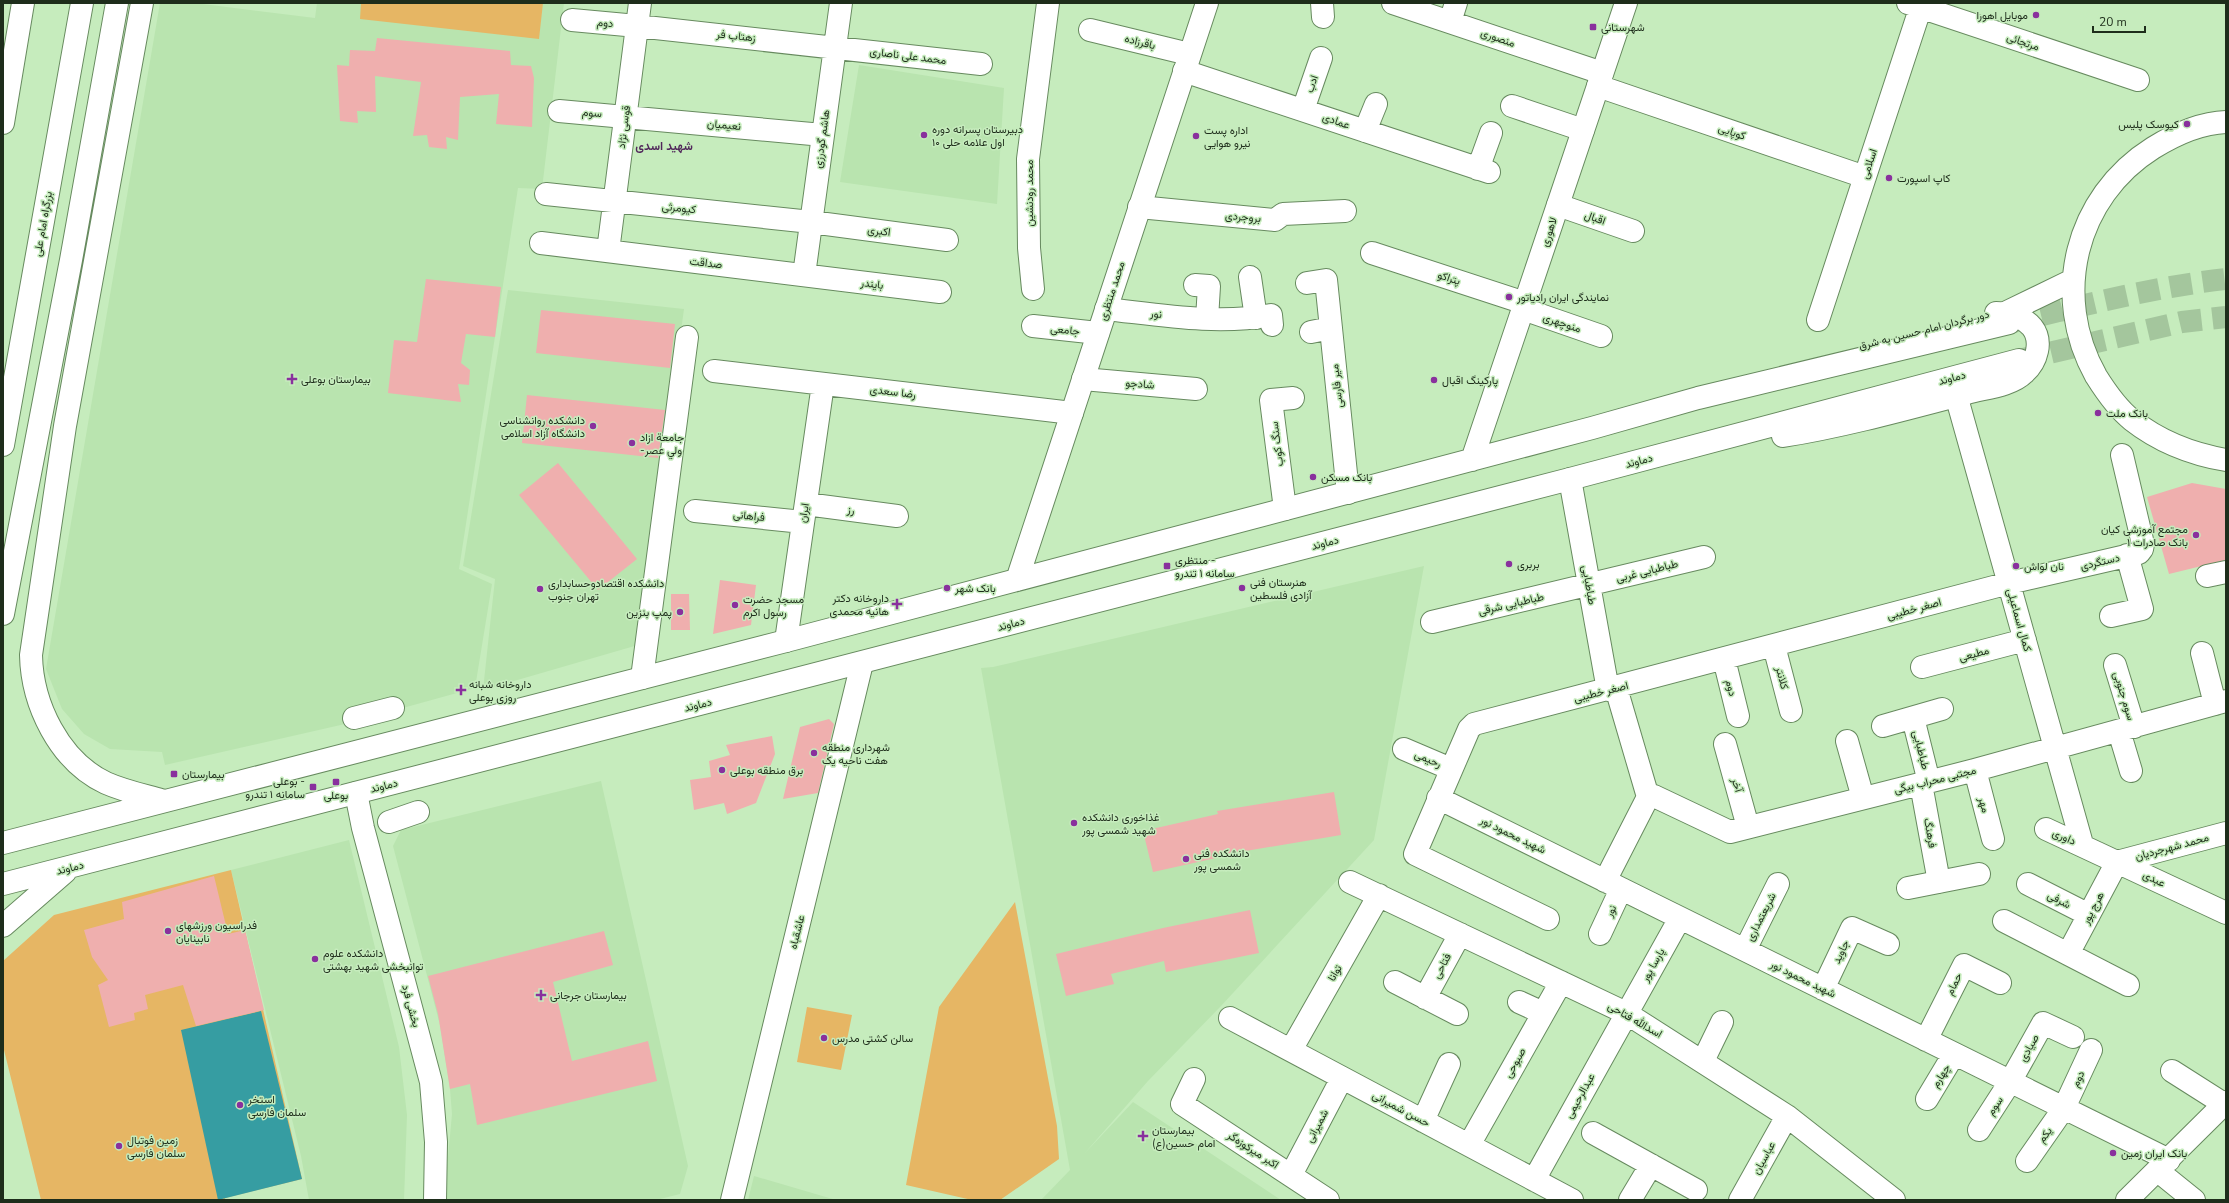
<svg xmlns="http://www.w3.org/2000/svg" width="2229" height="1203" viewBox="0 0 2229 1203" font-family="'Nunito Sans',Vazirmatn,sans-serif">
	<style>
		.built { fill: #b9e4af }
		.green { fill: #e6b664 }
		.water { fill: #369da2 }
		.building { fill: #efafae }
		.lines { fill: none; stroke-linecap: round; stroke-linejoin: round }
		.major-tunnel { stroke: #a4c69d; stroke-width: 22; stroke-dasharray: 22 11; stroke-linecap: butt }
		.minor-casing { stroke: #678a5f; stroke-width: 24 }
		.major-casing { stroke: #678a5f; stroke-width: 24 }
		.highway-casing { stroke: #678a5f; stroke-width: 24 }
		.minor { stroke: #fff; stroke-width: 22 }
		.major { stroke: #fff; stroke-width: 22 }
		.highway { stroke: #fff; stroke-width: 22 }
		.poi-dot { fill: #89309d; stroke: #c6ecbd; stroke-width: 1.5 }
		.labels { text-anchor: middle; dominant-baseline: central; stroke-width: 3; stroke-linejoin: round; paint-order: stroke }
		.poi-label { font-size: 11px; fill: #1e2d1b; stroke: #c6ecbd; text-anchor: start }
		.street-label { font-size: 11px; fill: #1e2d1b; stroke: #c6ecbd }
		.neighbourhood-label { font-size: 12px; font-weight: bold; fill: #51275b; stroke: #c6ecbd }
	</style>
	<rect width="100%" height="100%" fill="#c6ecbd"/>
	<path class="built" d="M160,3H195L315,18L317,3H564L542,189L518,188L459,569L492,584L475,688L345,724L165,765L162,752L110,749L84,734L62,709L46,669Z
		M859,65L1004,88L997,204L840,182Z
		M508,290L684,309L638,645L483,690L495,579L463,566Z
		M1424,566L1374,840L1221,1006L1148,1081L1084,1154L1133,1102L1281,1200H1041L1070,1170L981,668L993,667Z
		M601,781L688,1166L680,1194L656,1200H444L452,1114L450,1089L440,1025L393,846L401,830Z
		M349,840L399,1047L407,1115L404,1200H309L301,1156L231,870Z
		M754,1176L836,1200H748Z"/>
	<path class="green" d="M361,3H543L539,39L360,19Z
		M231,870L302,1179L225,1198V1200H41L3,1046V961L54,915Z
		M1015,902L1057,1126L1059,1159L1000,1200H972L906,1185L939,1007Z
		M807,1007L852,1015L841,1070L797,1062Z"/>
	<path class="water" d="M261,1011L302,1179L218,1200L181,1030Z"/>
	<path class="building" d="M377,38L510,51L511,65L531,66L534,78L532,127L496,124L499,94L460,97L458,140L446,137L447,149L429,147L427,135L413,136L421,82L375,76L376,112L357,111L358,123L340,121L337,65L349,66L350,50L375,51Z
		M426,279L501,287L495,337L466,334L461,363L470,370L469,385L458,384L461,402L388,393L394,340L417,342Z
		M541,310L675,324L670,368L536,353Z
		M527,395L665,410L658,458L522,443Z
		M558,463L637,559L598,590L519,495Z
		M2192,483L2226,489V560L2169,574L2147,497Z
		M720,580L756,585L751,625L713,634Z
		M671,594H689L690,630H671Z
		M829,719L834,724L818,793L783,799L800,727Z
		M772,736L775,754L756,803L727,814L724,803L694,810L690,780L711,777L709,761L730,755L726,745Z
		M1334,792L1341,835L1216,856V858L1153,872L1143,831L1218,814L1217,811Z
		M214,876L228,934L245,930L264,1010L196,1026L183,985L145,995L148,1009L134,1013L135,1020L109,1027L98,985L108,980L92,957L84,930L124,919L122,902Z
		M1250,910L1259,953L1166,972L1164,961L1111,974L1114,984L1066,996L1056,954L1163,928Z
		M604,931L613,965L553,982L572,1061L648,1041L657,1081L477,1125L470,1084L450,1089L438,1014L428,976Z"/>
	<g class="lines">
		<path class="major-tunnel" d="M2009,323C2081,306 2153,287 2226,279
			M2019,360L2182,322L2226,317"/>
		<g class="minor-casing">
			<path id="minor" d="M1322,3L1323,17
				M1393,3L1602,73
				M1908,3L2138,80
				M572,20L637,26L981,64
				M1450,22L1456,3
				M1090,30L1189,54
				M1184,71L1489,172
				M1598,86L1865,177
				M1512,106L1583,130
				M1303,110L1321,58
				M559,111L823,135
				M1365,131L1376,104
				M1478,169L1491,133
				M546,194L811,222L947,240
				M1558,205L1633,231
				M1139,207L1275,220L1283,214L1345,211
				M541,243L940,292
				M608,251L640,3
				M1372,253L1525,303
				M804,275L841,3
				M1250,277L1256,318
				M1307,283L1326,280L1348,493
				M1195,285L1209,286L1207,319
				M1033,289L1029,248L1028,159L1048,3
				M1106,309C1161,315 1217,325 1271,315L1272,325
				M1523,309L1601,336
				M1818,320L1922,3
				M1033,326L1098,333
				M1311,332L1331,328
				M714,371L1072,413
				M1083,379L1196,389
				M1956,395L2082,844
				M1570,479L1608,690
				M806,504L897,516
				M1285,509L1271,400L1293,398
				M695,511L803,522
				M2207,576L2226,572
				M2111,616L2142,609L2127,555
				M1432,622L1704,557
				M786,641L823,384
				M1774,646L1791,711
				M2202,653L2215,704
				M1724,659L1738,716
				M2115,665L2134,727
				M1922,667L2025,640
				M642,678L687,337
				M354,718L393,708
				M1913,718L1929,782
				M1883,726L1942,709
				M2119,731L2131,771
				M1847,741L1863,798
				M1725,744L1748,827
				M1404,749L1451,769
				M1975,770L1993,839
				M1921,784L1939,882
				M356,793L363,828L431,1082L436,1142L435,1200
				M1648,797L1654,796L1730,832L1975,770L2226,701
				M1438,798L2169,1160
				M389,822L418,812
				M2046,829L2226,913
				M1605,881L1648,797L1616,688
				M1350,882L1626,1013L1787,1116L1894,1200
				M2028,884L2089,915
				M1908,888L1979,874
				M1548,919L1415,854L1469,729L1474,724L2009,583L2139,553L2142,549L2143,544L2122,455
				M2004,921L2128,985
				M1600,934L1621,889
				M1745,950L1778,884
				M2068,954L2117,862L2226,833
				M1395,982L1457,1014
				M1823,989L1852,928L1888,944
				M1425,998L1460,934
				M1519,1002L1543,1013
				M1230,1018L1572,1200
				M1926,1040L1964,965L2000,983
				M1291,1050L1379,895
				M1703,1061L1722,1022
				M2172,1071L2224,1104
				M1194,1079L1182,1104L1328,1200
				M1927,1099L1954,1054
				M1423,1121L1449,1064
				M1979,1130L2010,1082L2043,1023L2073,1037
				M1593,1133L1696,1190
				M1469,1145L1561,982
				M2027,1161L2064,1108L2091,1050
				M2158,1171L2194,1200
				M1291,1175L1342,1078
				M1534,1180L1680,918
				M732,1200L862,663
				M1630,1200L1651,1165
				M1740,1200L1787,1116"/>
		</g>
		<g class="major-casing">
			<path id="major" d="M142,3L65,426L31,655C32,704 59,761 106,783C124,791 143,795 161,800
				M2226,122C2200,123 2174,135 2153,148C2075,197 2051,296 2096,376C2106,392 2118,409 2132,420C2160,442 2191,454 2226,460
				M2005,313L2073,280
				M1783,436C1845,426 1906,409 1967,393C1984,388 2011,386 2024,373C2037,362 2043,341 2032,327C2023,317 2009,313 1996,313
				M1472,460L1626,3
				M1017,580L1207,3
				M3,614L71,260L117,3
				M3,843L786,641L1592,428L1698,398L2009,323
				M3,884L1570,479L2019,360
				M3,926L65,872
				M2127,1200L2226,1102"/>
		</g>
		<g class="highway-casing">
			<path id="highway" d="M3,123L23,3
				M3,445L82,3"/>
		</g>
		<use href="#minor" class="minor"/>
		<use href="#major" class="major"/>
		<use href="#highway" class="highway"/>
	</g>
	<g class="poi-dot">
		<circle cx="2036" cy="15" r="4"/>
		<rect x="1589" y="23" width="8" height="8" rx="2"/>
		<circle cx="2187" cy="124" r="4"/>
		<circle cx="924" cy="135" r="4"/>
		<circle cx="1196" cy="136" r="4"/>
		<circle cx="1889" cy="178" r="4"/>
		<circle cx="1509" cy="297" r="4"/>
		<path d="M290 373h4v4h4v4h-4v4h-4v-4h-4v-4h4z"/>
		<circle cx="1434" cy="380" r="4"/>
		<circle cx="2098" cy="413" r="4"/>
		<circle cx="593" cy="426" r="4"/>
		<circle cx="632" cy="443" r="4"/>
		<circle cx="1313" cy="477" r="4"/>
		<circle cx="2196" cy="535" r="4"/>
		<circle cx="1509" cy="564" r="4"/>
		<rect x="1163" y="562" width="8" height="8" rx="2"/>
		<circle cx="2016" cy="566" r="4"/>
		<circle cx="947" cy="588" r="4"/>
		<circle cx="1242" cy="588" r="4"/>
		<circle cx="540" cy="589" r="4"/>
		<path d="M895 598h4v4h4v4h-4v4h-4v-4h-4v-4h4z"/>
		<circle cx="735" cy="605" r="4"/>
		<circle cx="680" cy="612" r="4"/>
		<path d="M459 684h4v4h4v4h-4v4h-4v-4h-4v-4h4z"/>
		<circle cx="814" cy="753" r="4"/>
		<circle cx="722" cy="770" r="4"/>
		<rect x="170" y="770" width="8" height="8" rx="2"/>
		<rect x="332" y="778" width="8" height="8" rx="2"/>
		<rect x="309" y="783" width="8" height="8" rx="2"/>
		<circle cx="1074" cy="823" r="4"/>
		<circle cx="1186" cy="859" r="4"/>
		<circle cx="168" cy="931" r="4"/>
		<circle cx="315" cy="959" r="4"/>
		<path d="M539 989h4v4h4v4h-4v4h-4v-4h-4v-4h4z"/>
		<circle cx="824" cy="1038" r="4"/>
		<circle cx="240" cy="1105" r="4"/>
		<path d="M1141 1130h4v4h4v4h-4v4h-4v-4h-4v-4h4z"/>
		<circle cx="119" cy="1146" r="4"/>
		<circle cx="2113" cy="1153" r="4"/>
	</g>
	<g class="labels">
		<g class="poi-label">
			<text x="2028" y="15" text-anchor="end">موبایل اهورا</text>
			<text x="1601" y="27">شهرستانی</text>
			<text x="2179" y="124" text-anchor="end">کیوسک پلیس</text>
			<text x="932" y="129">دبیرستان پسرانه دوره<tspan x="932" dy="13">اول علامه حلی ۱۰</tspan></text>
			<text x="1204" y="130">اداره پست<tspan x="1204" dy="13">نیرو هوایی</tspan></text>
			<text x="1897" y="178">کاپ اسپورت</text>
			<text x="1517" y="297">نمایندگی ایران رادیاتور</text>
			<text x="301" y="379">بیمارستان بوعلی</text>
			<text x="1442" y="380">پارکینگ اقبال</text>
			<text x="2106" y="413">بانک ملت</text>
			<text x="585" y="420" text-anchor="end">دانشکده روانشناسی<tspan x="585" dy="13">دانشگاه آزاد اسلامی</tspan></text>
			<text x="640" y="437">جامعة ازاد<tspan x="640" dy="13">-ولي عصر</tspan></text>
			<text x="1321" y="477">بانک مسکن</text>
			<text x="2188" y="529" text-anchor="end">مجتمع آموزشی کیان<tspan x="2188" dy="13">۱ بانک صادرات</tspan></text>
			<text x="1175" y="560">منتظری -<tspan x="1175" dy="13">سامانه ۱ تندرو</tspan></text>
			<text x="1517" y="564">بربری</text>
			<text x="2024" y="566">نان لواش</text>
			<text x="1250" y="582">هنرستان فنی<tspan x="1250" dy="13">آزادی فلسطین</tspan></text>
			<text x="548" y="583">دانشکده اقتصادوحسابداری<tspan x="548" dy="13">تهران جنوب</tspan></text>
			<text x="955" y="588">بانک شهر</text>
			<text x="889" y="598" text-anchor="end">داروخانه دکتر<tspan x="889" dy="13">هانیه محمدی</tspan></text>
			<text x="743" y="599">مسجد حضرت<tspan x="743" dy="13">رسول اکرم</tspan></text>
			<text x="672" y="612" text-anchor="end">پمپ بنزین</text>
			<text x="469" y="684">داروخانه شبانه<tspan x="469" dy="13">روزی بوعلی</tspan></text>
			<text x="822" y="747">شهرداری منطقه<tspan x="822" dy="13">هفت ناحیه یک</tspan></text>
			<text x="730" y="770">برق منطقه بوعلی</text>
			<text x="182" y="774">بیمارستان</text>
			<text x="305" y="781" text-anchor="end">بوعلی -<tspan x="305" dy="13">سامانه ۱ تندرو</tspan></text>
			<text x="336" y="795" text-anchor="middle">بوعلی</text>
			<text x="1082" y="817">غذاخوری دانشکده<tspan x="1082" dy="13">شهید شمسی پور</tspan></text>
			<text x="1194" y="853">دانشکده فنی<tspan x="1194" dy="13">شمسی پور</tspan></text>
			<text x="176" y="925">فدراسیون ورزشهای<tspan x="176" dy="13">نابینایان</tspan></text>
			<text x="323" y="953">دانشکده علوم<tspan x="323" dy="13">توانبخشی شهید بهشتی</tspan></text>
			<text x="550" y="995">بیمارستان جرجانی</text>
			<text x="832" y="1038">سالن کشتی مدرس</text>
			<text x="248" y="1099">استخر<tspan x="248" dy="13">سلمان فارسی</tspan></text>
			<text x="1152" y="1130">بیمارستان<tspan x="1152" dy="13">امام حسین(ع)</tspan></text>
			<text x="127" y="1140">زمین فوتبال<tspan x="127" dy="13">سلمان فارسی</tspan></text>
			<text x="2121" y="1153">بانک ایران زمین</text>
		</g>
		<g class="street-label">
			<text transform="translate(605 23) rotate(5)">دوم</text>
			<text transform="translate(736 36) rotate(6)">زهتاب فر</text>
			<text transform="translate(1498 38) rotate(19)">منصوری</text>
			<text transform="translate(1140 42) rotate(14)">باقرزاده</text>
			<text transform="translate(2023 42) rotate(19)">مرتجائی</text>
			<text transform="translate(908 56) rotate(7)">محمد علی ناصاری</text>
			<text transform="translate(1312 84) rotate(-71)">ادب</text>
			<text transform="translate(592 113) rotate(5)">سوم</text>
			<text transform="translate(1336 121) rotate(19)">عمادی</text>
			<text transform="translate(724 125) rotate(5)">نعیمیان</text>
			<text transform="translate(624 127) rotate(-83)">قوسی نژاد</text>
			<text transform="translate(1732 132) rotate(19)">کوپایی</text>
			<text transform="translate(822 139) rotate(-82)">هاشم گودرزی</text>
			<text transform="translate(1869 164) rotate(-72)">اسلامی</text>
			<text transform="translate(1029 193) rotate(-90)">محمد رودنشین</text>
			<text transform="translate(679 208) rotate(6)">کیومرثی</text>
			<text transform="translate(1243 217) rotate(5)">بروجردی</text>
			<text transform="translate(1595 218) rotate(20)">اقبال</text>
			<text transform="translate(43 224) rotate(-80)">بزرگراه امام علی</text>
			<text transform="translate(879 231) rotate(7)">اکبری</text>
			<text transform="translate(1549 232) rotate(-71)">لاهوری</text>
			<text transform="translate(706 263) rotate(7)">صداقت</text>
			<text transform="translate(1449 278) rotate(18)">پتراکو</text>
			<text transform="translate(872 284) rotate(7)">بایندر</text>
			<text transform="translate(1112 291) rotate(-72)">محمد منتظری</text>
			<text transform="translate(1156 314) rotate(6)">نور</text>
			<text transform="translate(1562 323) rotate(19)">منوچهری</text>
			<text transform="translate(1065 330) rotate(6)">جامعی</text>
			<text transform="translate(1924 330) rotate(-14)">دور برگردان امام حسین به شرق</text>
			<text transform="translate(1952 378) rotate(-15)">دماوند</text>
			<text transform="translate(1140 384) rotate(5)">شادجو</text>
			<text transform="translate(1337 386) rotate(-96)">میر فارسی</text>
			<text transform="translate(893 392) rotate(7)">رضا سعدی</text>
			<text transform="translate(1277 444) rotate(-97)">سنگ کوب</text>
			<text transform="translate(1639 461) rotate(-15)">دماوند</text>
			<text transform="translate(851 510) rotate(8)">رز</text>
			<text transform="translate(804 513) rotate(-82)">ایران</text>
			<text transform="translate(749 516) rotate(6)">فراهانی</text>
			<text transform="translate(1325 543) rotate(-15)">دماوند</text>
			<text transform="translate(2100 562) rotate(-13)">دستگردی</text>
			<text transform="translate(1647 571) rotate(-14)">طباطبایی غربی</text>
			<text transform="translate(1589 585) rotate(80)">طباطبایی</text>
			<text transform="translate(1511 604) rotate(-13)">طباطبایی شرقی</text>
			<text transform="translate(1914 609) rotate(-15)">اصغر خطیبی</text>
			<text transform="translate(2019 620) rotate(74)">کمال اسماعیلی</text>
			<text transform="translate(1011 624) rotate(-15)">دماوند</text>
			<text transform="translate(1974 654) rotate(-15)">مطیعی</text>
			<text transform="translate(1782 678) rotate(75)">کلانتر</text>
			<text transform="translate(1731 688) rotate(76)">دوم</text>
			<text transform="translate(1601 692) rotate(-14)">اصغر خطیبی</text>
			<text transform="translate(2124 696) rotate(73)">سوم جنوبی</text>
			<text transform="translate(698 705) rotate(-14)">دماوند</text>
			<text transform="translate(1921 750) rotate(76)">طباطبایی</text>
			<text transform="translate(1428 759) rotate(23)">رحیمی</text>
			<text transform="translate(1935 780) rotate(-14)">مجتبی محراب بیگی</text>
			<text transform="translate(1737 785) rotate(74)">آخر</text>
			<text transform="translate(384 786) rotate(-14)">دماوند</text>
			<text transform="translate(1984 805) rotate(75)">مهر</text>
			<text transform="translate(1930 833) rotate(80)">فرهنگ</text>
			<text transform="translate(1513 835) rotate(26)">شهید محمود نور</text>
			<text transform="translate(2064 837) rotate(23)">داوری</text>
			<text transform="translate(2172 847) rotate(-15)">محمد شهرجردیان</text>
			<text transform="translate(70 868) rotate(-14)">دماوند</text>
			<text transform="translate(2154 879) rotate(25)">عبدی</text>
			<text transform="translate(2059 900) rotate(27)">شرفی</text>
			<text transform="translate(2093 908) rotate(-62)">هرج پور</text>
			<text transform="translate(1611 911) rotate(-64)">نور</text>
			<text transform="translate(1761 917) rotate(-63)">شریعتمداری</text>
			<text transform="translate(797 932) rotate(-76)">عاشقباه</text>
			<text transform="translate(1841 952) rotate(-65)">جاوید</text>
			<text transform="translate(1653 965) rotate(-61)">پارسا پور</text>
			<text transform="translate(1442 966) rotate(-62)">فتاحی</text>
			<text transform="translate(1335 973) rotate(-60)">توانا</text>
			<text transform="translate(1803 979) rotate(26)">شهید محمود نور</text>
			<text transform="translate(1954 984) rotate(-64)">حمام</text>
			<text transform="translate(411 1006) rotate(75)">بخشی فرد</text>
			<text transform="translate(1635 1020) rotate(30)">اسدالله فتاحی</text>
			<text transform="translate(2029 1048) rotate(-61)">صیادی</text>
			<text transform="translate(1515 1063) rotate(-61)">صبوحی</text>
			<text transform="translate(1941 1076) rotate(-58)">چهارم</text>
			<text transform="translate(2078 1079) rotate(-65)">دوم</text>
			<text transform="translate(1580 1096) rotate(-61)">عبدالرحیمی</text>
			<text transform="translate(1995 1106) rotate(-57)">سوم</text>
			<text transform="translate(1401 1109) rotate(28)">حسن شمیرانی</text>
			<text transform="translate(1317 1126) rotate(-62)">شمیرانی</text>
			<text transform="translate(2045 1135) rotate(-54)">یکم</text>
			<text transform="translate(1253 1150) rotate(33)">اکبر میرکوزه‌گر</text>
			<text transform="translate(1764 1158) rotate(-61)">عباسیان</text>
		</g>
		<g class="neighbourhood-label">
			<text x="664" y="146">شهید اسدی</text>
		</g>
	</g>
	<rect width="2229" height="1203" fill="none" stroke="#1e2d1b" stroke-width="8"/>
	<path d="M2093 26v6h52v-6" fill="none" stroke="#1e2d1b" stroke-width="2"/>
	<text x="2099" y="26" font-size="12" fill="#1e2d1b" stroke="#c6ecbd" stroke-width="3" paint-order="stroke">20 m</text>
</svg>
